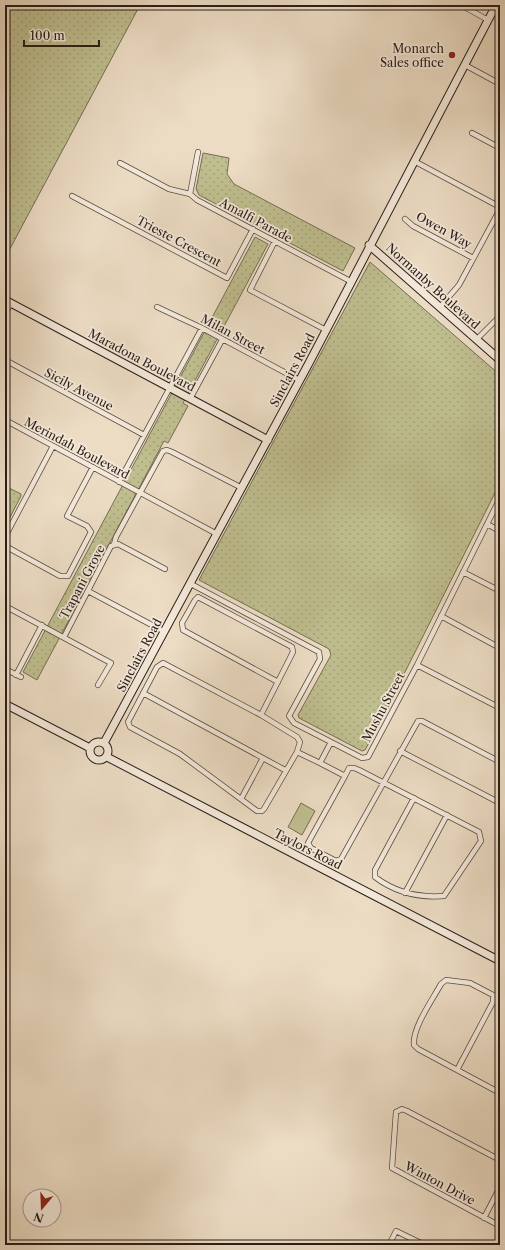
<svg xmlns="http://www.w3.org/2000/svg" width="505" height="1250" viewBox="0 0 505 1250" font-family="'Libre Caslon Text',serif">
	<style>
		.grass { fill: url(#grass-dots); stroke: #746e54 }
		.pitch { fill: #bfbe8f; stroke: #746e54 }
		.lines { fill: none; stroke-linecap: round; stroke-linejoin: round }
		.street-casing { stroke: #5a4e43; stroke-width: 6 }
		.secondary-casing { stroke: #2a1e18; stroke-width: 9 }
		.street { stroke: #f3e8d9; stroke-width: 4.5 }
		.secondary { stroke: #f3e8d9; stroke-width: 7 }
		.poi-dot { fill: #8f2418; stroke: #f3e8d9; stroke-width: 1.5 }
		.labels { text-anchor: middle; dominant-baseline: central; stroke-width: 3.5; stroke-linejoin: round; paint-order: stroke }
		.poi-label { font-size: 12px; fill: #2a1e18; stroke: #f3e8d9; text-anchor: end }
		.street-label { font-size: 12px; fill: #2a1e18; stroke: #f3e8d9 }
	</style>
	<defs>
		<pattern id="grass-dots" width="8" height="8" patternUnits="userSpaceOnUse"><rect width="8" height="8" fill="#bfbe8f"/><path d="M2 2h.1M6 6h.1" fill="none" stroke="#a4a37b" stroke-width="1.8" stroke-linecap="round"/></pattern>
	</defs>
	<rect width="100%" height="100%" fill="#ecdcc4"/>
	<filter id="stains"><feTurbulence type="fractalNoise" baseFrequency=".005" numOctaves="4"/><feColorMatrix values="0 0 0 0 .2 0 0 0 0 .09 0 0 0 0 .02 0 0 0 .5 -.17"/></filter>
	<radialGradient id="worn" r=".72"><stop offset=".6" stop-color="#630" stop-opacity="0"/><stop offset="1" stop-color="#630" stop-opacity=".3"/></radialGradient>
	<path class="grass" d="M5,5H140L5,258Z
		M203,153L229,158L227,174L234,184L355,248L343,271L199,195L196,189Z
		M255,237L268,244L183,403L188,406L168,443L164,441L37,680L23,672Z
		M370,262L500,375V483L398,686L399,687L365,750L362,751L299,718L298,715L331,655L329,649L199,580Z
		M5,486L21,494V496L5,527Z"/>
	<path class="pitch" d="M301,803L315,811L302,835L288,827Z"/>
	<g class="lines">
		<g class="street-casing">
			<path id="street" d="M461,5L488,20
				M465,65L500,84
				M472,133L500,148
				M198,152L190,194L197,200L350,281
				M414,161L500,207
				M120,163L169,189L190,194
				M72,196L227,278L253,229
				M405,219L413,226L473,258
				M275,241L250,290L326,330
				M157,307L202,328L299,380
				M440,307L459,285L500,209
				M5,314L11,303
				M477,339L500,316
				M5,360L144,435
				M190,399L222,340
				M5,420L217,534
				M119,482L202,328
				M487,524L500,531
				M5,537L53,446
				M114,544L116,537L163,451L167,450L172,452L242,488
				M5,546L60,576H68L91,532L87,526L67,516L93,467
				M463,572L500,591
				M191,584L319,652L320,659L289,716L294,723L362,758L368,757L417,665L500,498
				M88,591L165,632
				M5,606L111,663L98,685
				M441,616L500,648
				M64,637L111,546L118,544L165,569
				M417,665L500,708
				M5,669L21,677
				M16,675L42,625
				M143,693L285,770
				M261,715L293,652L292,647L198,597L195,600L182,623L183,630L278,682
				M331,742L320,763L345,776L349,768H354L359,770L479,832L481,841L444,896C418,898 396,893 375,877V870L414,798
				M400,751L500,803
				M297,752L300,742L297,737L261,715L163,663L157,667L128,722L130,727L180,754L257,811H262L264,809L297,752L320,763
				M345,776L308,843L311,848L336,861L341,859L418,721H422L500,762
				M241,799L263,758
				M405,893L447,815
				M457,1070L493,1002V995L470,983L446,980L441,984C433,999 412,1028 414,1045L418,1049L500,1093
				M500,1160L407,1111L402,1109L396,1112L392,1168L500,1226
				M484,1218L500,1187
				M389,1245L396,1231L425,1245"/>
		</g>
		<g class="secondary-casing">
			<path id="secondary" d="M369,245L500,360
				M5,300L268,440
				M5,704L90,748
				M90 751a9 9 0 1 1 18 0a9 9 0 1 1-18 0Z
				M104,743L309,363L496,5
				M107,757L500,961"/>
		</g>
		<use href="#street" class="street"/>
		<use href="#secondary" class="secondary"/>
	</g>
	<circle class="poi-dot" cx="452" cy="55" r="4"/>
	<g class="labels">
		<g class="poi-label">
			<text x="444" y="48">Monarch<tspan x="444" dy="14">Sales office</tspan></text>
		</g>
		<g class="street-label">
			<text transform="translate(256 220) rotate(28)">Amalfi Parade</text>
			<text transform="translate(444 230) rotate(29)">Owen Way</text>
			<text transform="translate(179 241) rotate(28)">Trieste Crescent</text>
			<text transform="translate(433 286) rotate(42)">Normanby Boulevard</text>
			<text transform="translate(233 334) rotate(28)">Milan Street</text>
			<text transform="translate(142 360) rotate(28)">Maradona Boulevard</text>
			<text transform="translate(292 370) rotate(-62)">Sinclairs Road</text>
			<text transform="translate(79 389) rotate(28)">Sicily Avenue</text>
			<text transform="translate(77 448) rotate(28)">Merindah Boulevard</text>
			<text transform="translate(82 582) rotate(-62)">Trapani Grove</text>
			<text transform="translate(139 655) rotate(-62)">Sinclairs Road</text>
			<text transform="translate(383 707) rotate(-62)">Mushu Street</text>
			<text transform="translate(308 849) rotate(27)">Taylors Road</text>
			<text transform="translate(440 1183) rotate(28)">Winton Drive</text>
		</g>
	</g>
	<rect width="505" height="1250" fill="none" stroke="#ecdcc4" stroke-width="20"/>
	<rect x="6" y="6" width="493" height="1238" fill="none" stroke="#2a1e18" stroke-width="2"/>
	<rect x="10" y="10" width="485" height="1230" fill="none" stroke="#2a1e18"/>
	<g transform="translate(42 1208) rotate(199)"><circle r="19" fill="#f3e8d9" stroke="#a3978c"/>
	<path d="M0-3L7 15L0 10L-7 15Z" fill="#8f2418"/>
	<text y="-6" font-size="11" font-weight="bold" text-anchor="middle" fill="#2a1e18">N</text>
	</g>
	<path d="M24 40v6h75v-6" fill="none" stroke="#2a1e18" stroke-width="2"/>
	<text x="30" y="40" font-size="12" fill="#2a1e18" stroke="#f3e8d9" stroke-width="3" paint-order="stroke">100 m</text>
	<rect width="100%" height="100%" filter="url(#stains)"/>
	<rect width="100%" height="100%" fill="url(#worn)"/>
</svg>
